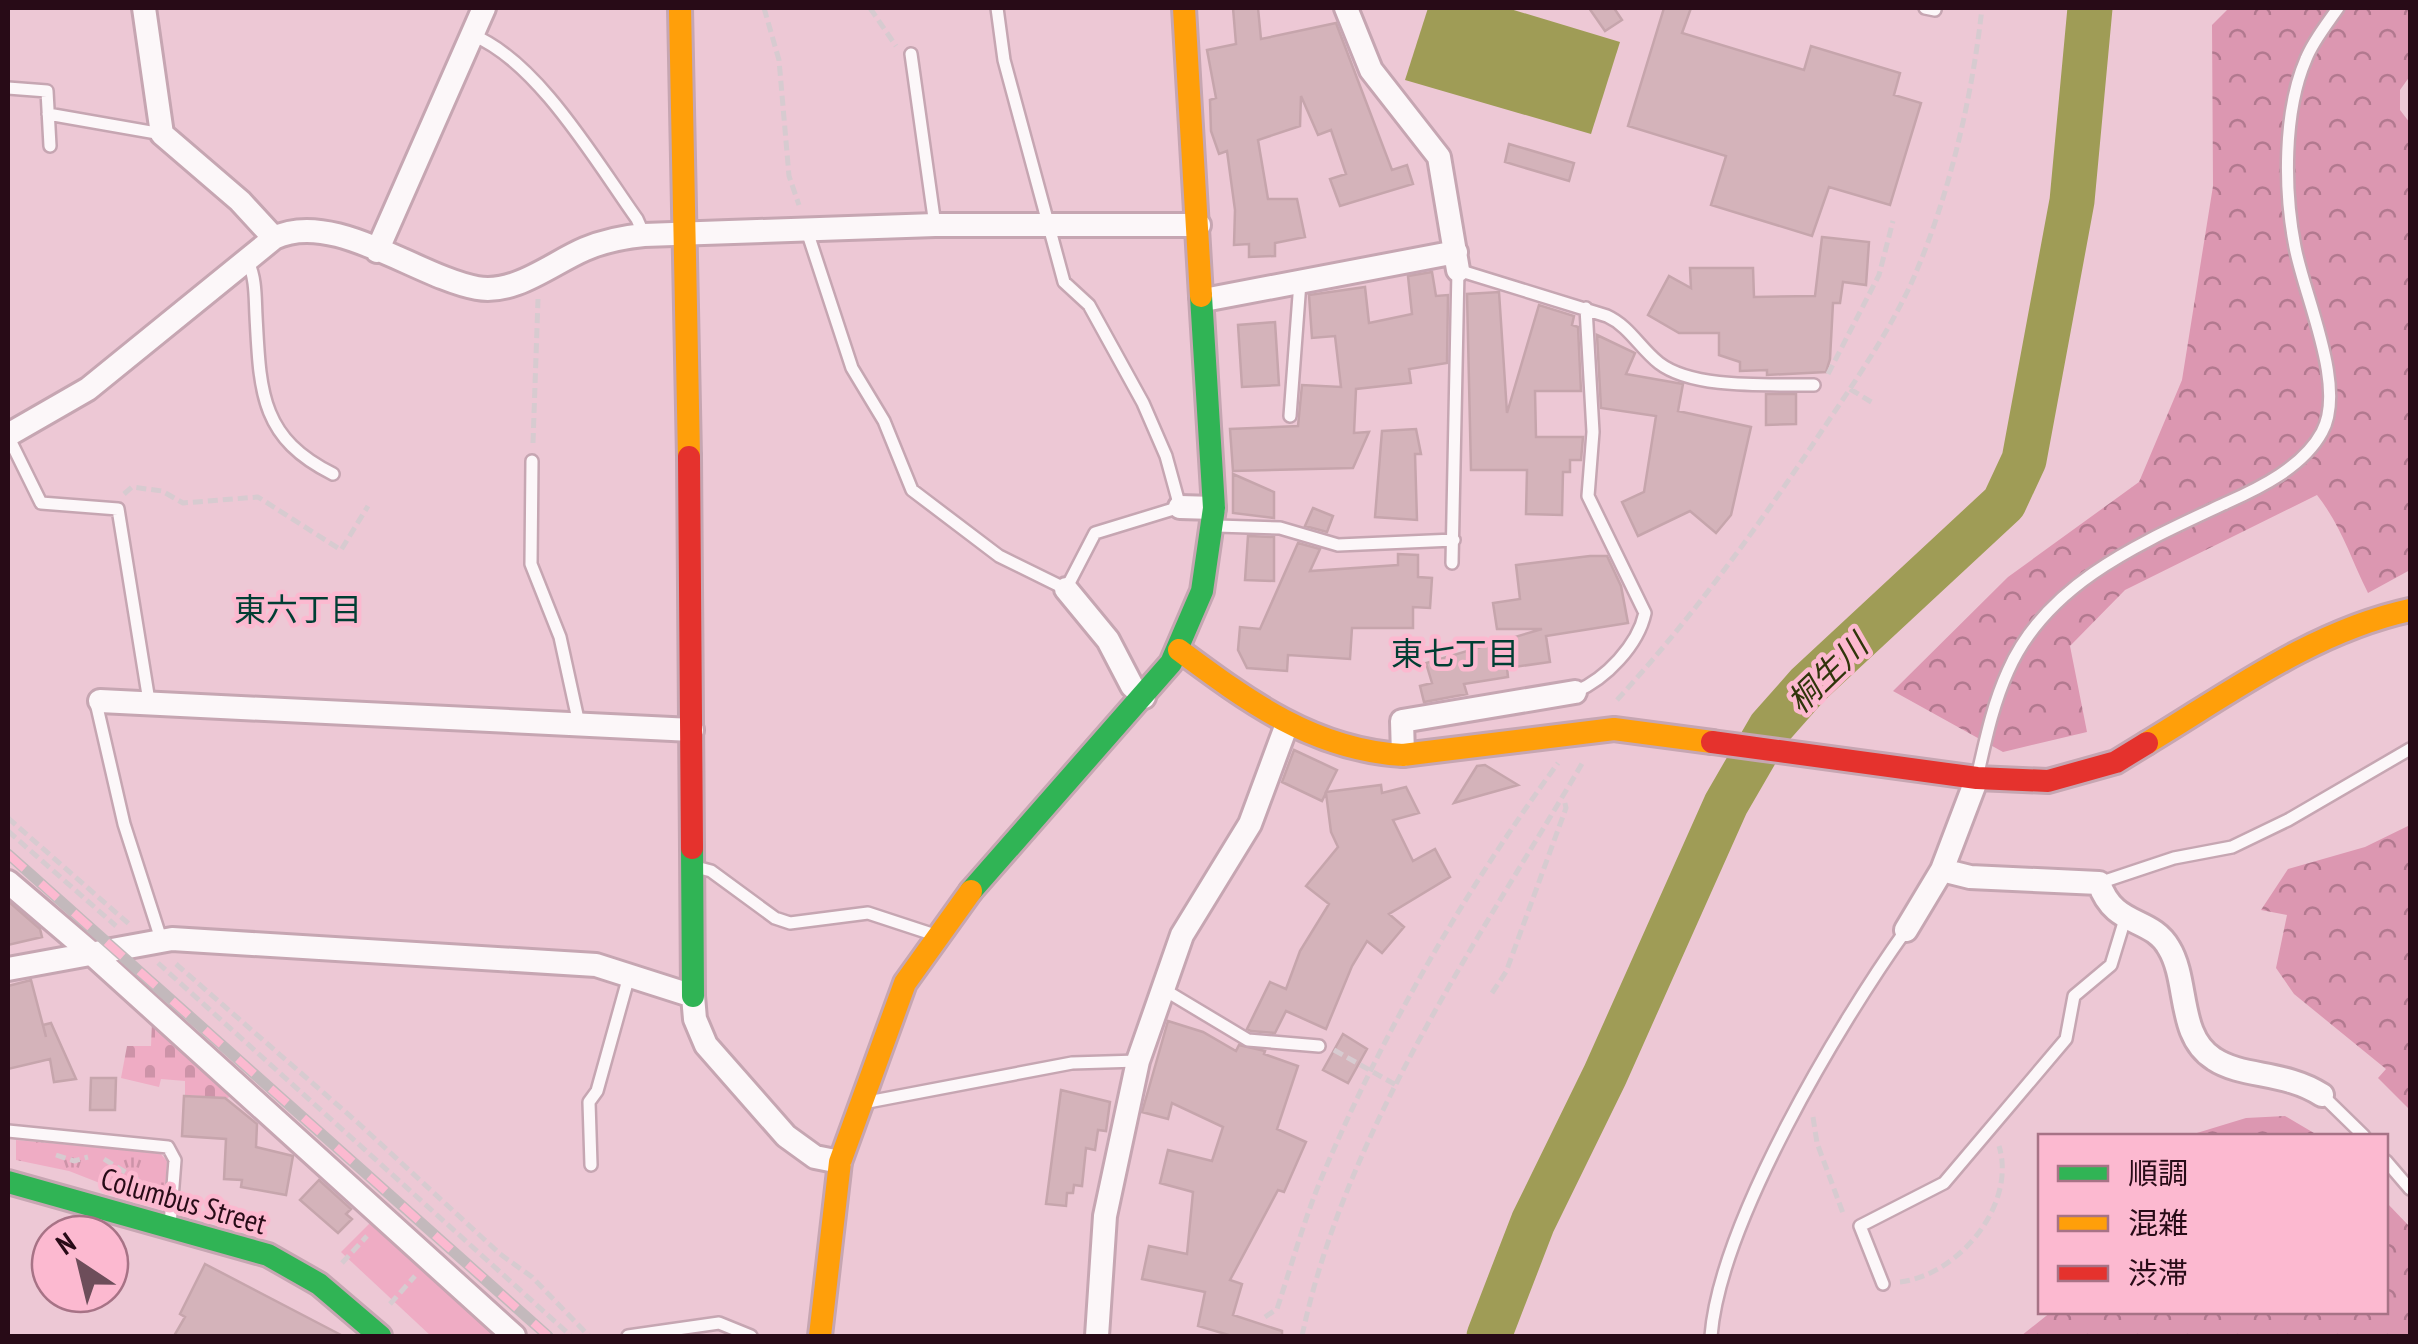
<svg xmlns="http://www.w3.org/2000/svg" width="2418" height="1344" viewBox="0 0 2418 1344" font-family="'PT Sans Narrow','Noto Sans JP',sans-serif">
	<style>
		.grass { fill: url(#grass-tufts) }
		.forest { fill: url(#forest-crowns) }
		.cemetery { fill: url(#cemetery-stones) }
		.park { fill: #efacc4 }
		.water { fill: #9f9c56 }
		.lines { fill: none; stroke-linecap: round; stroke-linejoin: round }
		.river { stroke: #9f9c56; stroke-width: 45 }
		.building { fill: #d4b3ba; stroke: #c6a5ac; stroke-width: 2.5 }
		.lane-casing { stroke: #c6a6b2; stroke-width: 16 }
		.street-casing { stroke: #c6a6b2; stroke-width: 28 }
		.fast-casing { stroke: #c6a6b2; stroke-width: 28 }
		.slow-casing { stroke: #c6a6b2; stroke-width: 28 }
		.jam-casing { stroke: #c6a6b2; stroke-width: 28 }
		.path { stroke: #d7cbd0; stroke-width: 5; stroke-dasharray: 10 5; stroke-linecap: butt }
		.lane { stroke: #fcf7f9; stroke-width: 11 }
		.street { stroke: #fcf7f9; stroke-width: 22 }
		.fast { stroke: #30b455; stroke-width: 22 }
		.slow { stroke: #ff9f0a; stroke-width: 22 }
		.jam { stroke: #e5322d; stroke-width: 22 }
		.rail-casing { stroke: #c3b9bc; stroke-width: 11 }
		.rail { stroke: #fcb9d0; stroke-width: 8; stroke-dasharray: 22; stroke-linecap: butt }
		.labels { text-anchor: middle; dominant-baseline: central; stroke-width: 9; stroke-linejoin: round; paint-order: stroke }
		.street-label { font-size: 30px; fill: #280b17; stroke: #fcb9d0 }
		.neighbourhood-label { font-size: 32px; fill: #013e33; stroke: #fcb9d0 }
		.water-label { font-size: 32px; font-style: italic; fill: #30350b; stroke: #fcb9d0 }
	</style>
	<defs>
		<pattern id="grass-tufts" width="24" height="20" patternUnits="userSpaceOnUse" patternTransform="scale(2.5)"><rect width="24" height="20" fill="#efacc4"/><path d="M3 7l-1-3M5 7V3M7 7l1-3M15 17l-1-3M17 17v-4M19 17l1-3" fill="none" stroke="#cd93a8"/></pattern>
		<pattern id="forest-crowns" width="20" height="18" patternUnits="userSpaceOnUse" patternTransform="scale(2.5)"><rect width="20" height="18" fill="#dc97b1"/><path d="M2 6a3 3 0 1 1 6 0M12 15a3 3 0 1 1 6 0" fill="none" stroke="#b2798f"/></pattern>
		<pattern id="cemetery-stones" width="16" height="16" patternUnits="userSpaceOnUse" patternTransform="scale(2.5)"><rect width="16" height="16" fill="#efacc4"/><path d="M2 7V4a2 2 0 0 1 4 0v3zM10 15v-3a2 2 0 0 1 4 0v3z" fill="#cd93a8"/></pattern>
	</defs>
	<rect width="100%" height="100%" fill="#edc8d5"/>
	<path class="grass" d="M16,1140L160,1153L167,1161L164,1204L156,1205L69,1171L16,1160Z"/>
	<path class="forest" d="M2229,8H2410V76L2400,90V110L2410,123V570L2368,593C2350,557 2342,527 2317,495L2125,590L2070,646L2087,732L2003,752L1893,691L2008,577L2139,482L2182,380L2213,186L2212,25Z
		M2410,825V1110L2378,1078L2386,1069L2294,994L2276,968L2287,915L2261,910L2288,869L2365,847Z
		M2285,1116L2319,1136H2187L2246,1118Z
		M2386,1202L2410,1227V1336H2021L2051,1312H2386Z"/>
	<path class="cemetery" d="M152,1022L231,1094L228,1098L185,1095V1081L161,1079L159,1087L121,1078L127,1046H151Z"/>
	<path class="park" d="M371,1222L498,1336H431L341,1252Z"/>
	<path class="water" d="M1428,8H1507L1620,42L1591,134L1405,80Z"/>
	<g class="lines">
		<path class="river" d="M1489,1336L1533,1222L1605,1075L1726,804L1770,728L1808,685L2004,503L2024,460L2072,201L2090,8"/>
	</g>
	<path class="building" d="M1233,8H1258L1261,39L1336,23L1392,170L1407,165L1413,184L1340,206L1330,179L1346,174L1331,130L1318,135L1301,96L1300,126L1258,140L1268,199H1297L1305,237L1275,243V256L1249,257V244L1234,245L1235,210L1227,151L1219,154L1211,131L1210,100L1216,98L1207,50L1236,44Z
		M1589,8H1614L1622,20L1605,31Z
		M1664,8H1691L1682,33L1804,70L1811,46L1900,73L1894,95L1921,103L1890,205L1829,187L1812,236L1711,205L1726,156L1628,126Z
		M1509,144L1574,163L1569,181L1505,162Z
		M1822,237L1869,242L1866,285L1843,282L1840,303H1833L1830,359L1826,372L1767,375V370L1740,371V362L1719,355V333H1679L1648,315L1669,276L1691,288L1690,268H1753L1754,297L1815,296Z
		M1432,272L1436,296L1448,295L1447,363L1409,369L1411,383L1356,389L1354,433L1369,432L1353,468L1233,471L1230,429L1298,426L1302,385L1341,387L1335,336L1312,338L1309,295L1365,287L1369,323L1412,314L1408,276Z
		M1499,292L1507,413L1539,305L1574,316L1572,325L1578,327L1581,391H1535L1536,437H1583L1581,460H1570V472H1563L1562,515L1526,514L1527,470H1471L1467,294Z
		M1275,322L1279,385L1242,387L1238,325Z
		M1597,335L1635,353L1626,374L1683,384L1678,411L1751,427L1731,515L1716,533L1690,511L1638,536L1622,502L1644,492L1656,416L1601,408Z
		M1766,394H1796V424L1766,425Z
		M1416,429L1421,454H1415L1417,520L1375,517L1382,431Z
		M1233,474L1274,492V518L1233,513Z
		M1313,508L1333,516L1327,532L1305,526Z
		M1248,536L1274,537V581L1245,580Z
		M1298,543L1320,549L1310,571L1398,565V554L1418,555V577L1432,578L1430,608L1413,607V628H1352L1350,659L1288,655L1287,671L1247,668L1238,650L1240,627L1260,629Z
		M1590,556H1607L1621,586L1628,623L1546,636L1550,662L1507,668L1508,677L1464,684L1467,694L1424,702L1420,686L1432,683L1426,663L1542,629H1497L1493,603L1520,599L1516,565Z
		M1294,750L1337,770L1326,792L1381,785L1382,793L1406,787L1419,813L1393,820L1413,861L1435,849L1450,877L1389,914L1404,927L1382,953L1367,941L1352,966L1326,1029L1286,1011L1275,1033L1251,1031L1247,1029L1270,982L1286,989L1300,951L1329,904L1306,886L1338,847L1331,832L1326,793L1322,801L1282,782Z
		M1485,765L1518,785L1454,803L1477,766Z
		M8,901L40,929L42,937L8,945Z
		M31,980L46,1037L43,1025L51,1023L76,1079L54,1082L50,1059L8,1069V986Z
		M1168,1021L1203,1032L1236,1051L1239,1045L1265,1051L1264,1054L1298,1066L1277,1129L1306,1142L1284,1192L1278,1190L1230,1280L1242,1284L1233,1315L1282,1331V1336H1232L1198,1326L1205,1292L1142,1279L1149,1246L1187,1254L1193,1192L1160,1183L1168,1150L1212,1161L1223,1127L1172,1103L1168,1119L1142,1112Z
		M1343,1034L1367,1049L1348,1083L1323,1070Z
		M91,1078H116L115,1110H90Z
		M1061,1090L1110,1102L1106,1131L1098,1130L1095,1150L1086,1148L1082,1186L1074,1185L1073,1193H1067L1066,1206L1046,1204Z
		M184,1096L225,1098L257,1124L256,1147L293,1156L286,1195L241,1187L242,1180L224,1179L226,1139L182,1136Z
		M319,1180L351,1209L346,1214L352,1219L338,1233L300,1200Z
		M205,1264L343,1336H174L185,1317L180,1314Z"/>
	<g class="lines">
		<g class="lane-casing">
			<path id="lane" d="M1925,8L1935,10
				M472,35C537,60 597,163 637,219L644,235
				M911,54L935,225
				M8,88L47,91L50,146
				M48,114L162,134
				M807,231L852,368L884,421L912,490L999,556L1066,589L1095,533L1180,507L1166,456L1143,403L1089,305L1064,282L1004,60L997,8
				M248,262C256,278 255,298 256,316C260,391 260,438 333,474
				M1290,416L1300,282
				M8,436L41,503L118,509L149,701
				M532,461L531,564L560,637L579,724
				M1217,526L1280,528L1338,545L1454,540
				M1452,563L1458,270L1607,316C1629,326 1640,348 1659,363C1694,390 1772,384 1814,385
				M1575,692C1606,679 1638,645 1645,613L1588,496L1593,432L1586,308
				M100,701L97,707L124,824L161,939
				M1978,773C1986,738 1993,704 2008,671C2047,582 2143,542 2226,503C2260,488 2303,467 2322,432C2347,387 2304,296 2295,247C2284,191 2283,112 2306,59C2313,41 2327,24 2338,8
				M696,867L711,871L775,918L790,923L868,913L935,935
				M2099,883L2174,858L2232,847L2288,820L2410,749
				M1163,989L1248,1040L1319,1046
				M2322,1095L2364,1136
				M868,1102L1072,1063L1138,1061
				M8,1131L168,1147L175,1160L170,1225
				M2386,1161L2410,1189
				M591,1165L589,1102L597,1091L629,976
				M1883,1284L1860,1226L1944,1183L2066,1039L2074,996L2111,965L2125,919
				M628,1336L719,1323L751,1336
				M1711,1336C1720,1223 1839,1024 1906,930"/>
		</g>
		<g class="street-casing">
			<path id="street" d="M144,8L162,134L240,201L274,238
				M1346,8L1371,70L1439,157L1458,270
				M377,251L484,8
				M1204,300L1456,252
				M8,435L88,389L274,238C333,209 417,277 477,288C515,295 552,263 585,249C604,241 623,237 644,235L935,225H1199
				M1180,507L1214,508
				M1066,589L1108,640L1132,686L1144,697
				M100,701L692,730
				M1403,755L1402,721L1575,692
				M1942,870L1970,877L2099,883C2114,928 2151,916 2169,948C2189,981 2177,1036 2214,1059C2243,1078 2285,1071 2322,1095
				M8,882L90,952L514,1336
				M1906,930L1942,870L1977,778
				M8,969L172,939L596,965L693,996L695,1019L706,1045L786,1136L815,1157L840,1162
				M1097,1336L1105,1216L1138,1061L1182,935L1250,824L1287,724"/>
		</g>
		<g class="fast-casing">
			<path id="fast" d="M692,848L693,996
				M971,891L1171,663L1202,591L1214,508L1201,296
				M8,1182L268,1255L319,1284L380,1336"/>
		</g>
		<g class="slow-casing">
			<path id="slow" d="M680,8L689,457
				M1184,8L1201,296
				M1179,650C1249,702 1314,750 1403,755L1614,729L1712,742
				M2147,743C2230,693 2313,631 2410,610
				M820,1336L840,1162L905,983L971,891"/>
		</g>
		<g class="jam-casing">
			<path id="jam" d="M689,457L692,848
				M1712,742L1977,778L2048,781L2116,762L2147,743"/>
		</g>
		<path class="path" d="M764,8L779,60L789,176L799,205
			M870,8L896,46
			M1828,374L1879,275L1893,221
			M1850,389L1873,403
			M533,443L538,299
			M124,494L132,487L162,491L183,503L258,497L341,550L368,506
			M1617,700C1692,618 1758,527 1819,435C1851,387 1885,339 1910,286C1948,202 1972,99 1982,8
			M8,818L129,924
			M8,831L116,926
			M158,963L571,1336
			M176,964L357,1122L500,1254L532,1277L589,1336
			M1492,993L1506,972L1566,808L1564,799
			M1334,1050L1396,1085
			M1813,1117L1817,1143L1844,1216
			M56,1155L74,1161L88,1157
			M104,1159L154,1190
			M342,1263L367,1236
			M1900,1282C1959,1275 2017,1204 1999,1146
			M390,1304L415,1276
			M1265,1317L1277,1309C1292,1264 1305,1216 1324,1172C1385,1028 1466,889 1558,763
			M1302,1336C1345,1132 1478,941 1583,762"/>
		<use href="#lane" class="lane"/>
		<use href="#street" class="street"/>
		<use href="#fast" class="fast"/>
		<use href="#slow" class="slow"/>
		<use href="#jam" class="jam"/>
		<g class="rail-casing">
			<path id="rail" d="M8,854L548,1336"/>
		</g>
		<use href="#rail" class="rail"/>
	</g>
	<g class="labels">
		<g class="street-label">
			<text transform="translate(184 1200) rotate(16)">Columbus Street</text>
		</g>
		<g class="neighbourhood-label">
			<text x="298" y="609">東六丁目</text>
			<text x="1455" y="653">東七丁目</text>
		</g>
		<g class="water-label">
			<text transform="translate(1827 673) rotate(-44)">桐生川</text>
		</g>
	</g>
	<rect width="2418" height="1344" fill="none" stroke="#280b17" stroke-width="20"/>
	<rect x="2038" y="1134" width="350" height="180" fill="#fcb9d0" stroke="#a77386" stroke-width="2.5"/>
	<rect x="2058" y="1166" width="50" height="15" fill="#30b455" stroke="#a77386" stroke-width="2.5"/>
	<text x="2128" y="1184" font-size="30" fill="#280b17">順調</text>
	<rect x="2058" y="1216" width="50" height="15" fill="#ff9f0a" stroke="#a77386" stroke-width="2.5"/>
	<text x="2128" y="1234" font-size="30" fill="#280b17">混雑</text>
	<rect x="2058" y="1266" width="50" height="15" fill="#e5322d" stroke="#a77386" stroke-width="2.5"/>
	<text x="2128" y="1284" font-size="30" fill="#280b17">渋滞</text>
	<g transform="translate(80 1264) rotate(325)"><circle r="48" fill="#fcb9d0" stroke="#a77386" stroke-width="2.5"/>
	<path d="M0-8L18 38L0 25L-18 38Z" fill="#6d4d5a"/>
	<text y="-15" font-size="28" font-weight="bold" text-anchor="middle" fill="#280b17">N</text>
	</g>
</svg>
